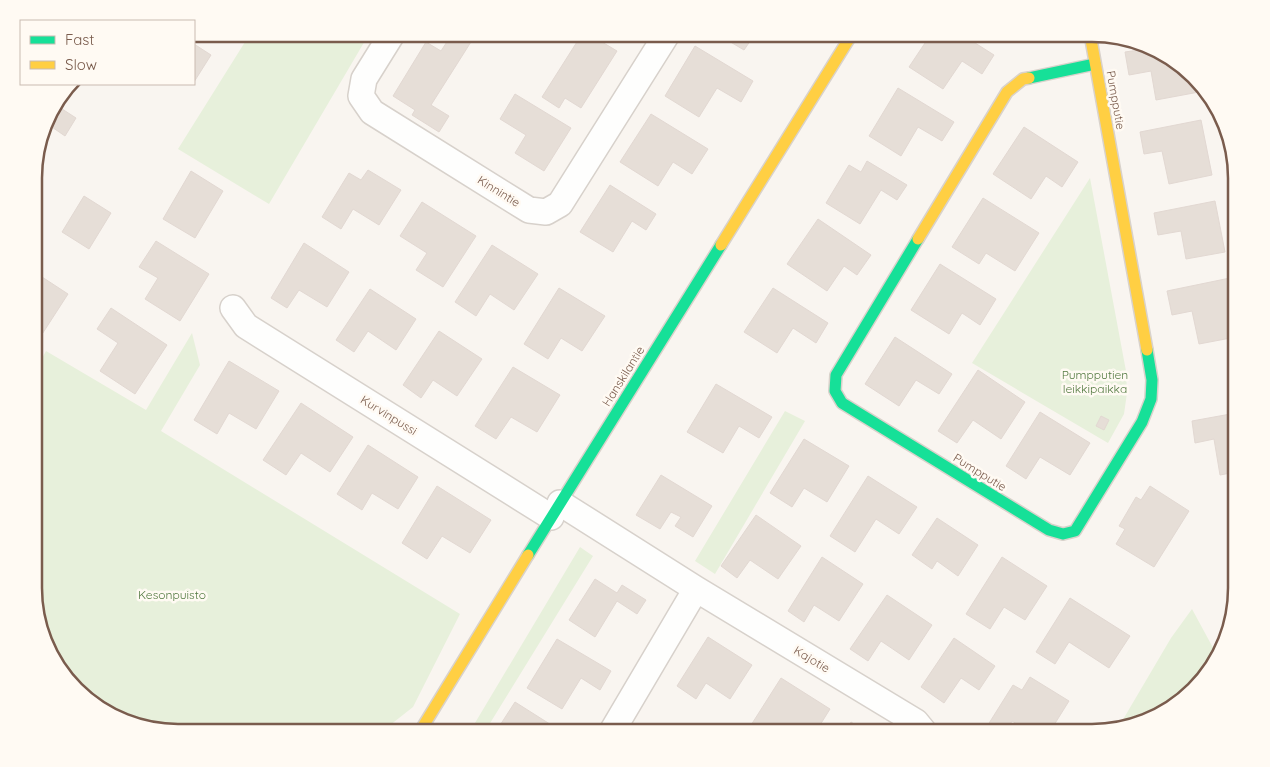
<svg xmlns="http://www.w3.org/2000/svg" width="1270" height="767" viewBox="0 0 1270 767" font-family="Quicksand,sans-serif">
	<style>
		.green { fill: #e7f0db }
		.building { fill: #e6ded7; stroke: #e2d8d2 }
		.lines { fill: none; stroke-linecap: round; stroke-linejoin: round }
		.street-casing { stroke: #d7d1cb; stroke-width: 28 }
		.fast-casing { stroke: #d9d2cb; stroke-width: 14 }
		.slow-casing { stroke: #d9d2cb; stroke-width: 14 }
		.street { stroke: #fefefd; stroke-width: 25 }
		.fast { stroke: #16e098; stroke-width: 11 }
		.slow { stroke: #ffcf43; stroke-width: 11 }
		.labels { text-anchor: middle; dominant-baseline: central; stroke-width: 5; stroke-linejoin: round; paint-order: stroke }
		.street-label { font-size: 12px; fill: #7a5c4d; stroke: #fffaf3 }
		.park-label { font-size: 12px; fill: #537a41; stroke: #fffaf3 }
		.rim { fill: none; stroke: #7a5c4d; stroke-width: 2.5 }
	</style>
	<rect width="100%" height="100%" fill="#f9f5f0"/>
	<path class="green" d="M250,34H369L269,204L178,149Z
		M1090,178L1126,371L1127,393L1124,414L1108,443L972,363Z
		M192,333L200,365L161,431L460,614L413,707L380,733H179L106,714L58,669L35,607V371L46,351L146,410Z
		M785,411L805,421L715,574L695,561Z
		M580,547L593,556L484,733H469Z
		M1192,609L1218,657L1217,661L1164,714L1118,728L1171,638Z"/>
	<path class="building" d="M337,34H354L349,42Z
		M452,34H476L431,105L449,116L439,132L412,115L415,110L393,96L426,42L441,51Z
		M582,34H607L602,42L617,51L581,108L565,98L559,108L542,97Z
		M717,34H755L744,50Z
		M931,34H935L941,37L943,34H961L994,55L982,74L962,61L943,89L909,67Z
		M997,34H1024L998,39Z
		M194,44L211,55L194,82Z
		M695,46L753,81L741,102L717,88L699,117L665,96Z
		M1146,49L1164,53L1198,86L1199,92L1156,100L1151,71L1129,75L1125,52Z
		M898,88L954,122L942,141L918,127L901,156L869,136Z
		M515,94L571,128L544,171L515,153L526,135L500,119Z
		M56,105L76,118L65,136L46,123L49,114Z
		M651,114L708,149L692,174L673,162L658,186L620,162Z
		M1201,120L1212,175L1169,184L1162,151L1144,154L1140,132Z
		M1024,127L1078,162L1062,187L1046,176L1031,199L993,174Z
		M867,161L907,185L897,200L881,190L860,224L826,203L849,165L861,172Z
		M368,170L401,190L379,225L353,209L341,229L322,217L349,173L361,180Z
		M191,171L223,191L195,238L163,219Z
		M610,185L656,214L646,230L632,221L613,252L580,232Z
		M84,196L111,213L89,249L62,232Z
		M983,198L1039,233L1015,271L986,253L979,264L952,247Z
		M1215,201L1225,252L1186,259L1181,231L1158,235L1154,213Z
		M422,202L476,236L443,287L416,270L427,253L400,236Z
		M818,219L871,255L857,275L844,266L827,291L787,264Z
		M156,241L209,274L180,321L145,299L158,278L139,267Z
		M304,243L349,272L327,307L299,290L287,308L271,298Z
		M492,245L538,274L514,310L490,294L476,316L455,302Z
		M940,264L996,299L980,325L962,313L949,334L911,310Z
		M39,275L68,294L37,342L35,341V282Z
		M1230,278L1236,308V337L1199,344L1192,311L1172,315L1167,291Z
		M559,288L605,316L582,351L561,338L548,359L524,344Z
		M773,288L828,323L816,343L793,328L777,353L744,332Z
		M370,289L416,319L396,350L368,331L354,352L336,340Z
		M111,308L167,345L135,394L100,371L118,343L97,329Z
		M439,331L482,359L457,396L433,380L421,398L403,385Z
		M895,337L952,374L939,394L916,380L899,406L865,384Z
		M229,361L279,391L256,429L229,413L217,434L194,420Z
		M513,367L560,395L537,432L511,417L496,439L475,426Z
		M978,370L1025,402L1001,439L973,420L957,443L938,431Z
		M716,384L772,417L759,438L739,426L723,453L687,432Z
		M301,403L353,437L330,472L301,453L286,475L263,460Z
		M1040,412L1090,443L1070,475L1040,457L1026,479L1006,466Z
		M1236,413V472L1220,475L1214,439L1195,443L1192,421Z
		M1101,416L1109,420L1104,430L1096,426Z
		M804,439L849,466L827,502L804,488L792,507L770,493Z
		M368,445L418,477L398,509L372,493L362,510L337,494Z
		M661,475L712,506L693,537L675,526L681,517L671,512L660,529L636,515Z
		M868,476L917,507L899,534L876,519L855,552L830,536Z
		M437,486L491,520L470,553L442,536L427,559L402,543Z
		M1150,486L1189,511L1154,567L1116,544L1125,529L1119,526L1136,497L1141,500Z
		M756,515L801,546L778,579L750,560L737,578L721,566Z
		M937,518L978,545L958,576L937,561L932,569L912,555Z
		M822,557L863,584L839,621L814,605L804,622L788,611Z
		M1002,557L1047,586L1025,620L1004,607L990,629L966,614Z
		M595,579L617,593L622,585L646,600L637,614L617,601L595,637L569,620Z
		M887,595L932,625L909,660L881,641L868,661L850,649Z
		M1070,598L1130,636L1109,668L1069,642L1055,664L1036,652Z
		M708,637L752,665L730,699L706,683L696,699L677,686Z
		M954,638L995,666L979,690L961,678L944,703L921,687Z
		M557,639L611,671L600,690L581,678L562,709L527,688Z
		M1030,677L1069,701L1049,733H1032L1012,721L1005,733H994L986,728L1013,685L1022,690Z
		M781,678L830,709L815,733H783L779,730L777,733H746Z
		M515,702L564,733H495Z
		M851,722L868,733H844Z"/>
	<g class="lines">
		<g class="street-casing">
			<path id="street" d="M392,34L364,79L361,96L372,112L529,210L546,212L560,204L667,34
				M233,308L246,326L551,517
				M560,503L696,589L916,722L925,733
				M611,733L696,589"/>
		</g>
		<g class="fast-casing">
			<path id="fast" d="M1029,78L1095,64
				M918,239L836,375L835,391L842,403L1049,530L1063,534L1075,531L1142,422L1151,399L1152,380L1147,350
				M528,555L721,245"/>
		</g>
		<g class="slow-casing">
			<path id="slow" d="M1090,34L1147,350
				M918,239L1007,92L1023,79L1029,78
				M721,245L852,34
				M419,733L528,555"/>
		</g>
		<use href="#street" class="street"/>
		<use href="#fast" class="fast"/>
		<use href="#slow" class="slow"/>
	</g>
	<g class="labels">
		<g class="street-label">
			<text transform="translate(1116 100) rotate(80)">Pumpputie</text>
			<text transform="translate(499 191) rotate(32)">Kinnintie</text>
			<text transform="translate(623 376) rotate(-58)">Hanskilantie</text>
			<text transform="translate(389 415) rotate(32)">Kurvinpussi</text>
			<text transform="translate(980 472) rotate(32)">Pumpputie</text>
			<text transform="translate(812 659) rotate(31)">Kajotie</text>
		</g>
		<g class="park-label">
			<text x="1095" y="374">Pumpputien<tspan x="1095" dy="14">leikkipaikka</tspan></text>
			<text x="172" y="594">Kesonpuisto</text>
		</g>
	</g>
	<path d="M0 0H1270V767H0ZM178 42H1092A136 136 0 0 1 1228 178V588A136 136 0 0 1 1092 724H178A136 136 0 0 1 42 588V178A136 136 0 0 1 178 42Z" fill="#fffaf3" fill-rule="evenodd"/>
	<path class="rim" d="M178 42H1092A136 136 0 0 1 1228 178V588A136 136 0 0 1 1092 724H178A136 136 0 0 1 42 588V178A136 136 0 0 1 178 42Z"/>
	<rect x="20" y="20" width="175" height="65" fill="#fffaf3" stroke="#cabbb1"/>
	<rect x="30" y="36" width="25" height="8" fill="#16e098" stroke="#cabbb1"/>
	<text x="65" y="45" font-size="15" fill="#7a5c4d">Fast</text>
	<rect x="30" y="61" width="25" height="8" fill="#ffcf43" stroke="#cabbb1"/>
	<text x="65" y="70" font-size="15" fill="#7a5c4d">Slow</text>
</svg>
